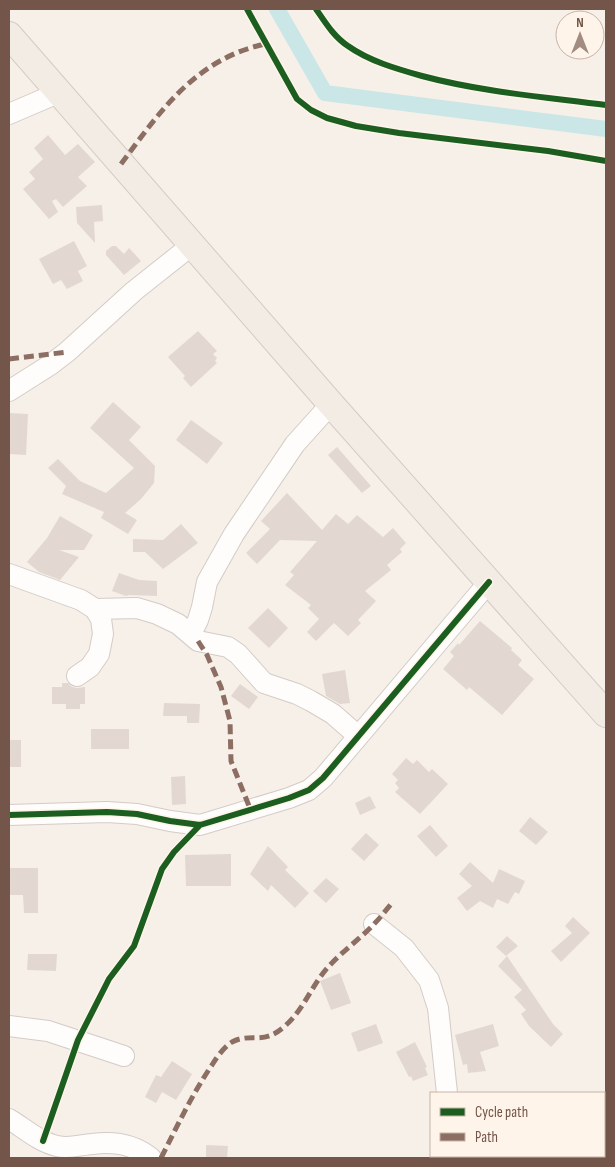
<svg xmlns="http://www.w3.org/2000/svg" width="615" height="1167" viewBox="0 0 615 1167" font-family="'Sofia Sans Condensed',sans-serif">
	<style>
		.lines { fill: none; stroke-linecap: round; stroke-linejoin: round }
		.canal { stroke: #cbe6e6; stroke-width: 16 }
		.building { fill: #e2d8d1 }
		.minor-casing { stroke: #d4cbc6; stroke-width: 22 }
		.major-casing { stroke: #d5cac5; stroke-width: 28 }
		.minor { stroke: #fefdfc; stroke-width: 20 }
		.major { stroke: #f2ece4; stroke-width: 26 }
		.quiet { stroke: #8d6e63; stroke-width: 5; stroke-dasharray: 10 5; stroke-linecap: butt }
		.cycleway-casing { stroke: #fff4e9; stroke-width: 9 }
		.cycleway { stroke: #1b5e20; stroke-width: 6 }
	</style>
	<rect width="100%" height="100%" fill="#f6f0e9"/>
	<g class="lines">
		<path class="canal" d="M277,9L325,93L606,129"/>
	</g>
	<path class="building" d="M48,135L65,155L78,144L95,162L78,177L87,186L63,207L56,199L52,201L58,212L49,219L23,189L35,179L29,172L43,159L34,148Z
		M102,205L103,221L94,222L95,243L77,223L76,207Z
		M74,241L87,266L78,271L83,281L67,289L61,280L53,284L39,259Z
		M112,246H116L124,254L129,248L141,261L124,275L106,255V251Z
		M198,331L217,351L213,354L217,358L215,361L217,363L191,387L183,378L185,376L168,357Z
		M113,402L141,427L129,440L155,466L154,483L141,499L125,513L137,520L128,534L101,518L104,512L62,494L66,486L48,468L58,459L80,481L106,493L134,468L90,428Z
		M9,413L28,414L26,455L9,454Z
		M191,420L223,443L207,464L176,440Z
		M337,447L371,486L362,493L328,455Z
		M287,493L322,530L336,514L348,524L357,515L383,537L393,528L406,543L400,549L402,552L387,565L391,570L365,591L376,601L358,620L361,623L348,636L334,623L316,641L307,632L319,619L308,608L311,605L285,585L294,575L290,572L317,541L280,540L257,564L246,553L270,529L261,521Z
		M60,516L93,535L84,550H59L79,557L60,580L39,572L27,562L47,538Z
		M181,524L198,543L163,569L145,552H133V539L163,540Z
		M119,573L139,580L157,581V596L129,595L126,596L112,591Z
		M268,608L288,628L269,648L248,628Z
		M480,621L512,648L511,650L522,660L518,665L534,679L502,715L469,687L467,690L443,669L454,656L450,652L458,643L459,645Z
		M345,670L350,703L340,704L326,696L322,674Z
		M62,683H68L72,687L77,688L85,687V704H80V709H66V704H52V687H62Z
		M240,684L258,697L249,709L231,696Z
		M164,703L200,704L199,723H187V716H163Z
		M91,729H129V749H91Z
		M9,740H21V767H9Z
		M406,758L413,764L417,760L429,772L432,769L448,784L420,814L395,792L399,788L395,783L398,780L392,774Z
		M185,776L186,804L172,805L171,777Z
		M370,796L376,808L360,815L355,803Z
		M530,817L548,832L536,845L519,831Z
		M430,825L448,846L436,857L417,836Z
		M366,833L379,845L364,861L351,849Z
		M268,846L288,867L285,870L309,893L295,908L271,885L268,891L250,874Z
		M231,854V886H186L185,855Z
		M470,862L493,883L499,869L525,881L519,894L515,892L508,904L497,899L493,908L480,901L467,911L457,898L472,886L459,874Z
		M9,868H38V913H24L23,895H9Z
		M326,878L339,889L326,903L313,891Z
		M573,917L590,933L561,962L551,951L572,933L565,926Z
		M507,936L518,946L506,956L496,947Z
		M28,954H57L56,971L27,970Z
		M507,956L553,1024L563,1034L551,1047L529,1026L521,1014L526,1010L514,997L522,990L498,966Z
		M340,973L351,1003L331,1010L320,981Z
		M376,1024L383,1043L358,1052L351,1033Z
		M493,1024L499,1046L480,1052L486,1071L468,1073L467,1064L463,1065L455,1035Z
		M415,1042L427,1067L425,1068L428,1075L413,1081L411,1076L409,1077L396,1052Z
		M172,1061L192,1074L176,1100L162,1092L156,1103L145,1097L156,1075L161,1077Z
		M206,1145L228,1146L227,1158H206Z"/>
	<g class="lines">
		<g class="minor-casing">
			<path id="minor" d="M9,114L58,93
				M9,391L50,365L67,352L134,291L192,245
				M9,574L81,600L95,609L101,619L103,634L99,654L90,667L77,676
				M95,609L137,608L157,614L178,624L198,641L228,647L238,654L264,683L297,694L311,701L333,714L358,736
				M191,634L198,620L202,607L207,582L234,534L295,444L331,404
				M9,815L107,812L137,814L170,821L200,825L289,798L309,790L323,778L489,582
				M374,924L404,948L429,980L438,1008L447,1093
				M9,1026L48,1031L124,1056
				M9,1119C24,1128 39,1142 57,1146C69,1149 80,1145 92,1144C113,1141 134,1144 151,1158
				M476,1156L477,1158"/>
		</g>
		<g class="major-casing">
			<path id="major" d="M9,35L331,404L606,714"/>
		</g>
		<use href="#minor" class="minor"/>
		<use href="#major" class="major"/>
		<path class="quiet" d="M121,164C161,110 196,59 265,44
			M9,359L67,352
			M198,641L207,655L221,687L230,721L231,761L251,811
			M161,1158C178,1125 191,1096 212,1065C217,1057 224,1047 232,1042C250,1032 263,1046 285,1026C305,1008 312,984 330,965C344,950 361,938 375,923C381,917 386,910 392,903"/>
		<g class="cycleway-casing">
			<path id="cycleway" d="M247,9L297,99L311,110L327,118L356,126L399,133L548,151L606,161
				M316,9C325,22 334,37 348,46C369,61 397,69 422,76C482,92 545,97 606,105
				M9,815L107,812L137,814L170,821L200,825L289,798L309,790L323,778L489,582
				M43,1141L78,1040L109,979L134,946L162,869L174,852L200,825"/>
		</g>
		<use href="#cycleway" class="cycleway"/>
	</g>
	<rect width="615" height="1167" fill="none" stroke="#745549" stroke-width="20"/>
	<rect x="430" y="1092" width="175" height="65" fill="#fff4e9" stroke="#c7b4a9"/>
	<rect x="440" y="1108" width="25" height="8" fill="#1b5e20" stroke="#c7b4a9"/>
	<text x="475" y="1117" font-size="15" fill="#745549">Cycle path</text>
	<rect x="440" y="1133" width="25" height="8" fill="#8d6e63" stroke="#c7b4a9"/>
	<text x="475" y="1142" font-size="15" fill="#745549">Path</text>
	<g transform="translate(580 35)"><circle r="24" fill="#fff4e9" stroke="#c7b4a9"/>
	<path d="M0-4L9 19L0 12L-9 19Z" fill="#a28b81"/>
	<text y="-8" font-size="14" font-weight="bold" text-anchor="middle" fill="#745549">N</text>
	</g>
</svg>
